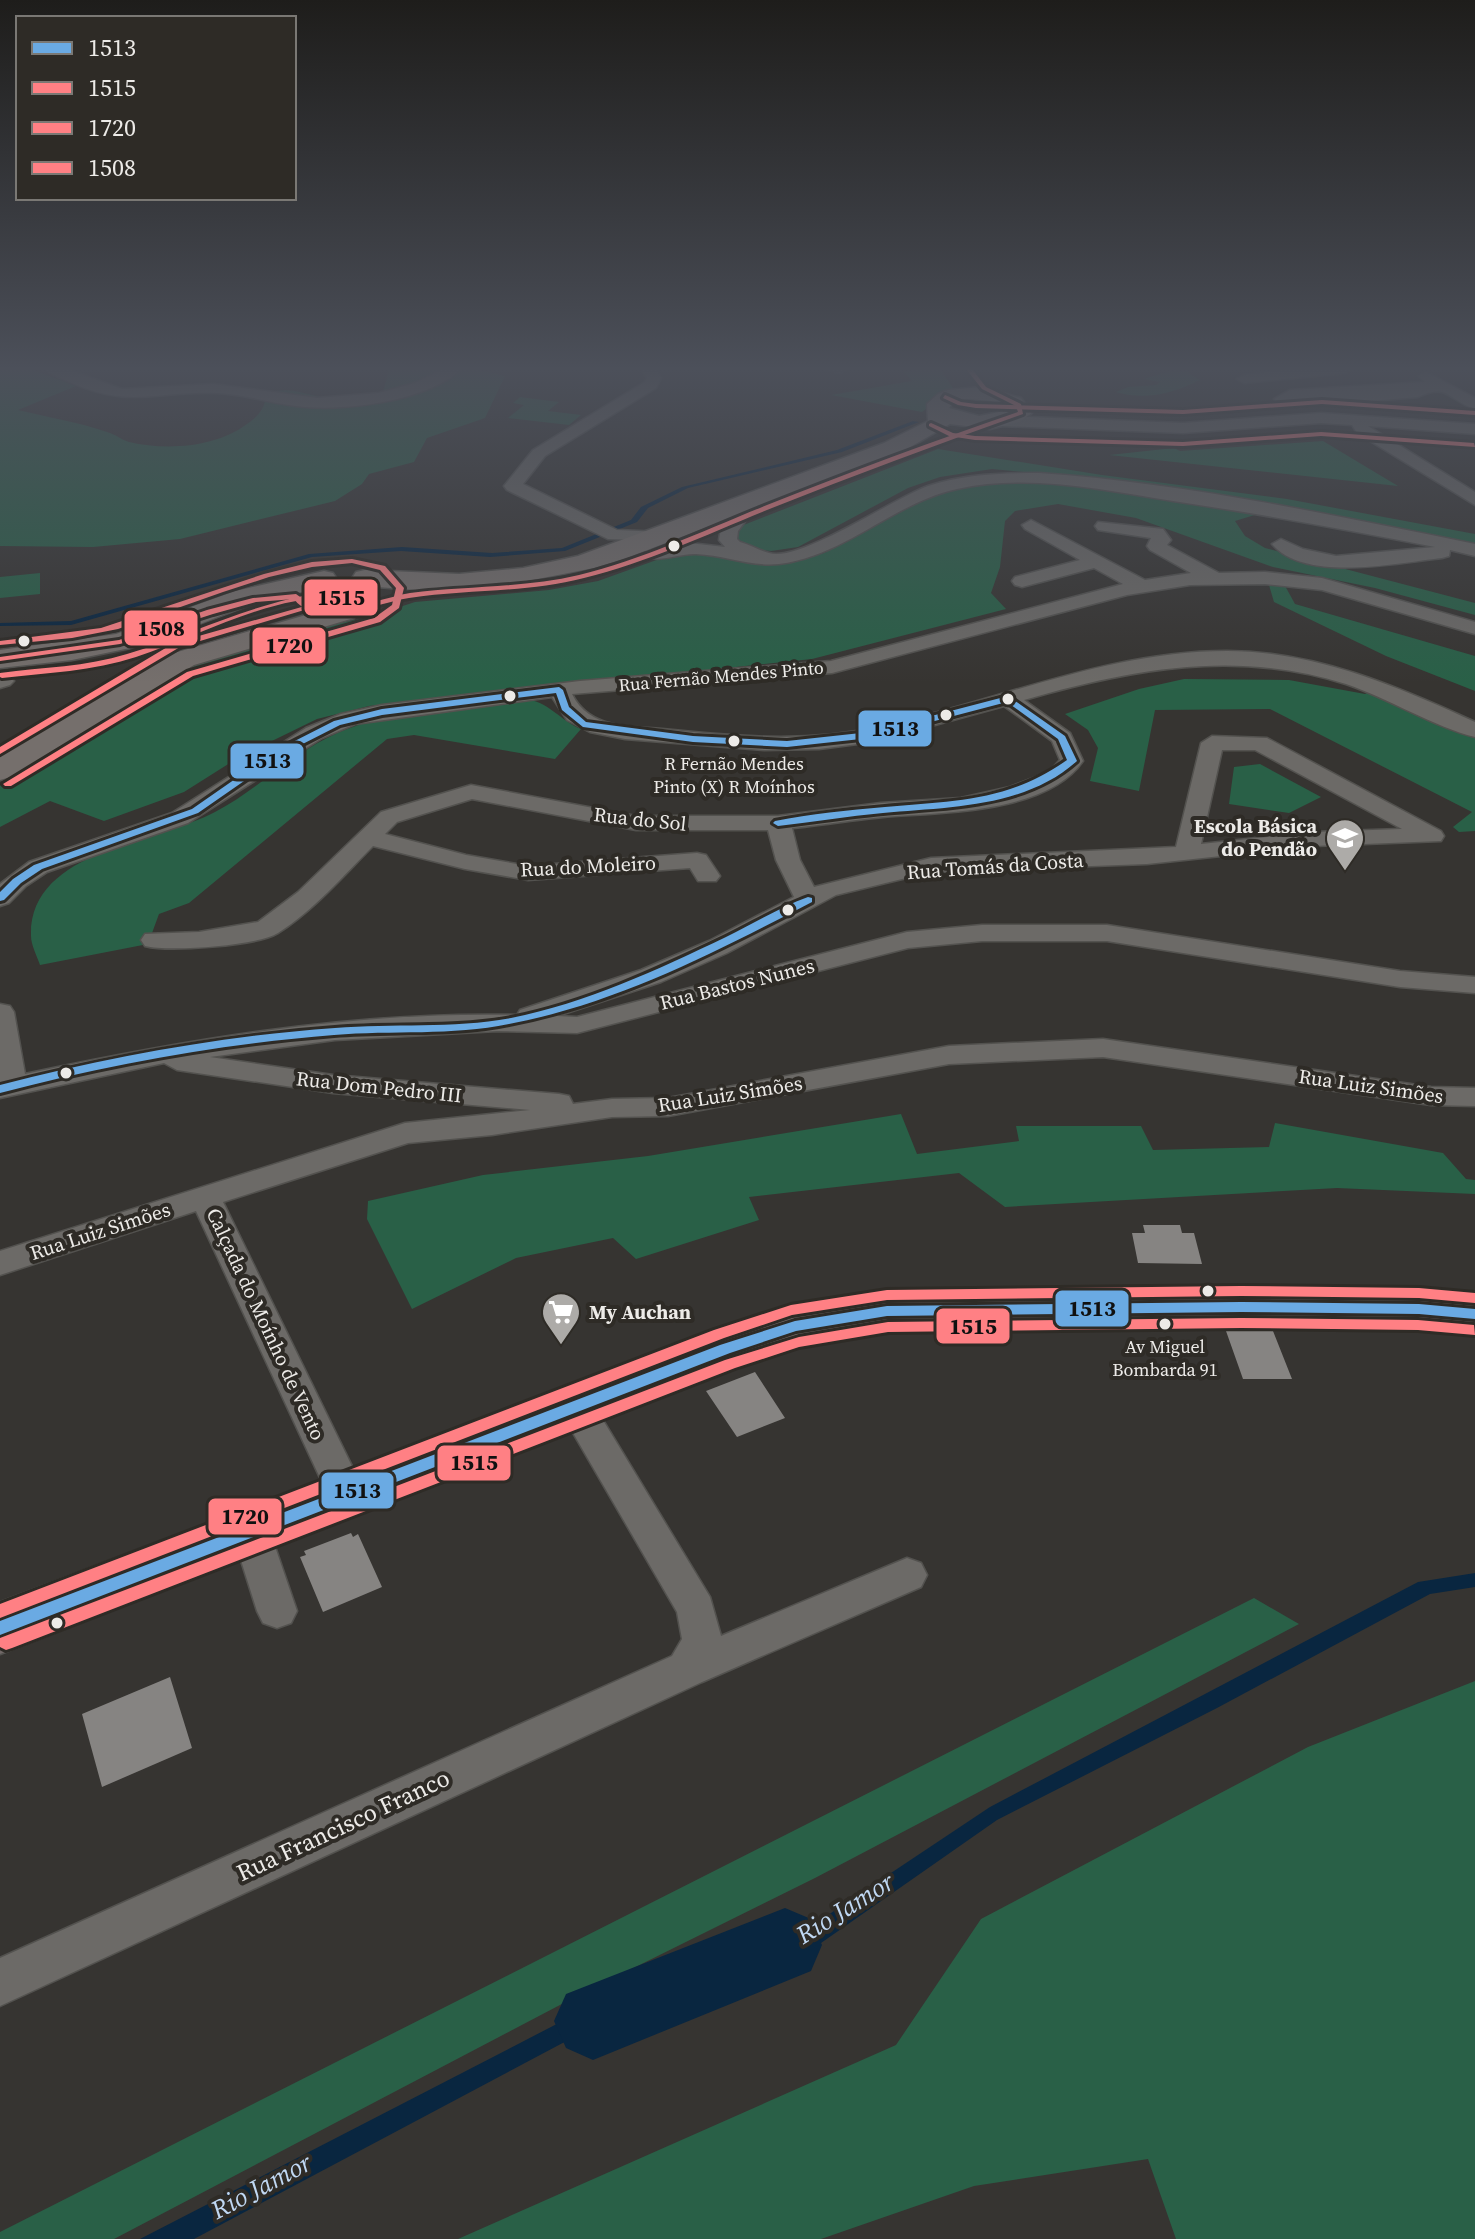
<svg xmlns="http://www.w3.org/2000/svg" width="1475" height="2239" viewBox="0 0 1475 2239" font-family="'Source Serif 4',serif">
	<style>
		.green { fill: #296047 }
		.water { fill: #092640 }
		.lines { fill: none; stroke-linecap: round; stroke-linejoin: round }
		.river { fill: #092640; fill-rule: evenodd }
		.building { fill: #868482 }
		.street-casing { stroke: #53524f; stroke-width: 3 }
		.secondary-casing { stroke: #53524f; stroke-width: 3 }
		.primary-casing { stroke: #53524f; stroke-width: 3 }
		.street { fill: #6c6a67; fill-rule: evenodd }
		.secondary { fill: #756f6c; fill-rule: evenodd }
		.primary { fill: #726968; fill-rule: evenodd }
		.bus-1-casing { stroke: #2e2b26; stroke-width: 6 }
		.bus-2-casing { stroke: #2e2b26; stroke-width: 6 }
		.bus-3-casing { stroke: #2e2b26; stroke-width: 6 }
		.bus-4-casing { stroke: #2e2b26; stroke-width: 6 }
		.bus-1 { fill: #6aaae3; fill-rule: evenodd }
		.bus-2 { fill: #ff8084; fill-rule: evenodd }
		.bus-3 { fill: #ff8084; fill-rule: evenodd }
		.bus-4 { fill: #ff8084; fill-rule: evenodd }
		.bus-dot { fill: #edebe8; stroke: #2e2b26; stroke-width: 3 }
		.labels { text-anchor: middle; dominant-baseline: central; stroke-width: 8; stroke-linejoin: round; paint-order: stroke }
		.far-street-label { font-size: 18px; fill: #edebe8; stroke: #2e2b26 }
		.bus-label { font-size: 18px; fill: #edebe8; stroke: #2e2b26 }
		.street-label { font-size: 20px; fill: #edebe8; stroke: #2e2b26 }
		.poi-label { font-size: 20px; font-weight: bold; fill: #edebe8; stroke: #2e2b26; text-anchor: end }
		.near-street-label { font-size: 24px; fill: #edebe8; stroke: #2e2b26 }
		.near-water-label { font-size: 26px; font-style: italic; fill: #c0d8f3; stroke: #2e2b26 }
		.line-badge { stroke: #2e2b26; stroke-width: 3 }
		.pale-badge-label { font-size: 22px; text-anchor: middle; font-weight: bold; fill: #111 }
	</style>
	<rect width="100%" height="100%" fill="#363431"/>
	<path class="green" d="M0,369H30L76,386L18,410C47,417 78,422 107,432C115,434 122,440 129,442C167,451 217,447 247,424C258,416 265,409 266,395C289,383 307,397 330,398C345,398 361,397 377,397L384,389L389,369H476L505,376L485,418L427,438L414,462L369,474L362,484L335,501L180,539L93,547L0,546Z
		M922,369H940L953,388L922,412L831,395L912,381L904,372Z
		M1175,370L1186,371L1200,380C1174,393 1146,401 1116,392L1128,387L1156,385L1160,382L1143,379Z
		M520,397L559,402L548,411L581,415L569,425L508,418L524,405L513,403Z
		M1323,441L1398,486L1109,455L1174,448L1180,451Z
		M938,449L1102,475L1287,499L1475,534V543L1322,513L1088,478L992,469L940,477L908,488L798,547L771,551L755,549L735,539L741,526Z
		M1017,482L1067,484L1258,514L1235,521L1245,536L1265,548L1475,603V615L1375,588L1273,567L1136,518L1058,504L1015,511L1005,521L1000,567L991,593L1006,609L812,659L369,706L317,719L241,756L184,792L104,821L50,801L0,827V784L127,706L154,685L204,660L319,627L366,618L415,602L549,590L598,581L676,553L703,554L742,562L802,560L824,553L933,495L971,486Z
		M40,573V594L0,598V577Z
		M1284,584L1295,604L1475,656V691L1386,656L1274,602L1269,585Z
		M1184,679L1289,680L1365,694L1373,690L1475,733V831L1459,832L1453,827L1472,812L1270,709L1155,710L1139,791L1090,781L1098,748L1088,730L1065,714L1139,689Z
		M524,699C549,701 559,720 581,729L555,759L414,735L387,739L189,903L159,914L148,944L40,965C37,956 31,945 31,936C29,849 158,843 215,812C255,791 287,758 327,738C386,708 460,708 524,699Z
		M1260,764L1321,797L1289,813L1229,804L1234,767Z
		M901,1114L917,1154L1019,1141L1016,1126H1141L1153,1150L1269,1147L1275,1123L1443,1153L1466,1179L1475,1180V1194L1337,1188L1005,1207L959,1173L749,1197L759,1220L636,1259L613,1238L516,1258L412,1309L367,1219L368,1201L483,1175L648,1156Z
		M1254,1598L1299,1624L815,1878L579,1995L114,2239H0V2232Z
		M1475,1681V2239H1176L1148,2159L974,2186L821,2239H458L896,2045L981,1919L1308,1747Z"/>
	<path class="water" d="M913,421L919,422L842,452L688,488L648,508L637,522L565,551L490,557L401,551L312,557L71,625L0,626V623L71,621L309,554L402,547L492,553L562,548L631,520L641,507L682,487L837,450Z
		M1475,1573V1587L1430,1594L1217,1708L997,1820L821,1943L765,1964L711,1970L621,2012L194,2239H140L613,1995L697,1955L764,1946L816,1923L990,1807L1418,1582Z"/>
	<g class="lines">
		<path class="river" d="M785,1908L811,1919L822,1945L811,1971L593,2060L566,2048L554,2021L566,1994Z"/>
	</g>
	<path class="building" d="M1143,1225H1180L1182,1233H1194L1202,1264L1138,1263L1132,1233H1145Z
		M1226,1331H1273L1292,1379H1243Z
		M755,1372L785,1418L737,1437L706,1391Z
		M351,1533L353,1537L358,1534L382,1587L323,1612L300,1557L306,1555L304,1551Z
		M170,1677L192,1748L102,1787L82,1714Z"/>
	<g class="lines">
		<g class="street-casing">
			<path id="street" d="M45,369H67L122,389L213,384L317,398L379,393L415,383L443,369H461C427,402 341,412 296,406C270,403 244,394 217,393C160,390 130,409 72,383C63,379 52,375 45,369Z
				M641,369H656L661,378L656,388L545,456L523,484L617,530L661,532L667,533L670,537L667,541L608,539L507,490L504,486L533,450L645,382L647,378Z
				M824,369H847L840,373Z
				M1296,369H1352L1345,373L1244,383L1237,379L1244,375Z
				M1426,372L1475,398V409C1446,399 1449,383 1418,397L1300,407L1277,402L1274,399L1290,390L1425,382L1419,376Z
				M1321,413L1475,424V434L1368,426L1475,492V505L1357,433L1352,425L1321,423L1183,433L1000,426L992,421L1000,416L1183,423Z
				M1039,473C1185,483 1332,515 1475,544V556L1450,550L1449,556L1442,558C1397,563 1305,583 1272,544L1281,539L1303,549L1336,556L1435,547C1348,530 1261,514 1173,501C1103,490 1027,473 957,489C893,503 845,556 779,564C751,567 724,555 696,554C680,553 654,565 644,554L646,550L689,543L725,547L719,540C720,529 725,518 737,515L746,520L738,531L737,539L740,542C750,545 761,551 769,553C799,563 894,498 928,486C964,474 1001,473 1039,473Z
				M1031,520L1145,580L1191,573L1150,550L1147,546L1151,538L1098,530L1095,526L1098,522L1163,529L1171,540L1167,545L1219,573L1265,572L1322,578L1475,622V634L1322,590L1265,584L1190,585L1127,595L832,673L572,694C589,729 629,726 662,729C732,736 804,743 873,728C991,704 1104,651 1227,651C1314,651 1397,686 1475,722V737C1434,727 1388,698 1346,684C1237,649 1131,669 1024,700L1070,733L1083,761C1046,814 942,812 883,817C852,820 822,825 792,828L800,860L814,887L931,858L1176,847L1201,743L1212,736L1267,738L1441,831L1444,836L1441,841L1313,846L1147,864L931,872L836,895L727,953L661,982L557,1016L577,1017L907,932L982,925H1107L1400,971L1475,977V993L1400,987L1107,941H982L908,948L577,1033L497,1031L335,1040L210,1057L333,1075L559,1094L569,1096L573,1104L612,1099L668,1098L949,1046L1103,1039L1431,1087L1475,1088V1106L1431,1105L1103,1057L949,1064L668,1116L612,1117L492,1135L408,1143L223,1202L366,1495L360,1506L347,1510L334,1506L328,1495L196,1211L0,1275V1251L405,1123L530,1110L333,1093L177,1070L164,1063L0,1098V1004L10,1006L14,1012L25,1074C186,1040 352,1011 517,1015L520,1010L641,970L709,941L794,897L776,860L768,830H636L472,799L397,822L385,834L466,855L528,866L697,853L706,855L720,876L716,881H698L690,868L528,880L465,869L373,846C343,876 314,910 278,933C257,946 169,952 145,946L141,940L145,934L199,932L258,922L298,892L381,812L471,785L636,816H778L881,803L961,798L1010,787L1049,772L1060,760L1052,741L1004,706L873,742L819,749L764,750L625,739L590,732L567,720L552,697L355,724L322,738L188,823L47,872L26,886L9,903L0,906V884L29,862L172,813L306,728L341,714L382,705L580,681L831,661L1123,584L1094,568L1022,587L1015,585L1012,581L1015,577L1080,560L1025,529L1022,525ZM1222,750H1255L1402,829L1313,832L1201,844Z
				M0,675L10,677L14,681L10,685L0,688Z
				M576,1393L589,1397L710,1597L721,1636L907,1558L921,1563L927,1575L921,1587L702,1682L0,2006V1958L672,1656L682,1639L677,1612L558,1407L563,1397Z
				M251,1516L265,1521L270,1532L297,1611L291,1623L277,1628L263,1623L257,1611L232,1532L237,1521Z"/>
		</g>
		<g class="secondary-casing">
			<path id="secondary" d="M980,387L1021,398L1032,413L1019,422L990,429L950,424L900,453L624,559L594,568L491,588L428,591L365,586L356,584L352,578L356,572L365,570L459,574L523,568L578,556L884,443L928,421L927,404L938,394L948,390ZM968,399L991,401L1009,410L979,416L949,408L953,403Z
				M324,571L333,573L337,579L333,585L253,603L165,638L130,648L72,660L0,668V650L116,634L235,591Z
				M344,604L354,606L358,612L354,618L194,665L11,777L0,780V756L174,653Z"/>
		</g>
		<g class="primary-casing">
			<path id="primary" d="M1241,1289L1419,1291L1475,1296V1332L1419,1327L1241,1325L887,1329L798,1344L743,1362L0,1654V1602L707,1336L795,1308L887,1293Z"/>
		</g>
		<use href="#street" class="street"/>
		<use href="#secondary" class="secondary"/>
		<use href="#primary" class="primary"/>
		<g class="bus-1-casing">
			<path id="bus-1" d="M559,687L563,690L569,707L586,722L693,736L787,741L870,732L1008,696L1065,736L1077,761C1025,808 948,807 883,813C848,816 813,822 778,826L773,823L775,821C811,814 848,810 885,807C954,801 1008,802 1067,760L1058,739L1007,702L870,738L787,747L693,742L583,727L562,710L556,693L382,715L340,725L283,754L198,813L42,869L21,883L4,900L0,901V892L13,879L34,865L192,809L277,750L334,721L382,709Z
				M808,897L812,898V902C716,952 616,1004 509,1024C452,1036 392,1030 334,1035C221,1044 110,1064 0,1093V1085C110,1057 221,1036 335,1028C393,1023 453,1029 511,1018C586,1003 657,970 726,937C753,924 780,907 808,897Z
				M1241,1302L1419,1304L1475,1309V1319L1419,1314L1241,1312L887,1316L796,1331L730,1353L0,1635V1621L720,1345L795,1321L887,1306Z"/>
		</g>
		<g class="bus-2-casing">
			<path id="bus-2" d="M931,423L953,433L975,436L1183,442L1321,432L1474,443L1475,447L1321,436L1183,446L975,440L949,436L929,426V424Z
				M325,592H354L358,594L180,647L0,754V747L174,643L337,597C266,597 202,635 136,657C93,671 47,673 2,678L0,677V673C43,667 86,667 127,654C196,633 252,603 325,592Z
				M1241,1318L1418,1320L1474,1325L1475,1335L1418,1330L1241,1328L888,1332L799,1347L735,1368L12,1648L6,1650L0,1647V1638L725,1360L799,1337L888,1322Z"/>
		</g>
		<g class="bus-3-casing">
			<path id="bus-3" d="M945,395L961,402L976,404L1183,410L1322,400L1475,411V415L1322,404L1183,414L976,408L958,405L943,398Z
				M352,559L385,566L404,588L399,608L380,622L193,676L11,786H5L3,784L187,672L374,618L392,605L396,588L380,570L352,563L312,567L269,577L223,592L118,629L72,638L0,645V641L101,628L264,574L312,562Z
				M1241,1286L1419,1288L1475,1293V1303L1419,1298L1241,1296L887,1300L792,1315L724,1338L0,1618V1604L714,1330L791,1305L887,1290Z"/>
		</g>
		<g class="bus-4-casing">
			<path id="bus-4" d="M966,369H972L986,387L1021,404L1023,414C939,444 855,475 772,508C710,533 649,562 584,578C526,593 467,589 409,598C375,603 318,631 294,599L256,602L213,614L120,644L0,661V657L119,640L207,610L253,598L296,594C301,597 304,602 309,605C333,619 384,597 410,593C466,586 524,588 579,575C644,559 705,530 767,505C850,472 933,441 1018,412L1016,406L982,389Z"/>
		</g>
		<use href="#bus-1" class="bus-1"/>
		<use href="#bus-2" class="bus-2"/>
		<use href="#bus-3" class="bus-3"/>
		<use href="#bus-4" class="bus-4"/>
	</g>
	<linearGradient id="sky" x2="0" y2="1"><stop stop-color="#1e1d1b"/><stop offset="0.54" stop-color="#4c505a"/><stop offset="1" stop-color="#4c505a" stop-opacity="0"/></linearGradient>
	<rect width="1475" height="683" fill="url(#sky)"/>
	<defs>
		<g id="school-pin" transform="scale(2)"><path d="M0 17L-7.5 6A9.5 9.5 0 1 1 7.5 6Z" fill="#adaba8" stroke="#2e2b26"/><path d="M0-5L7-2L0 1L-7-2ZM-4 1L0 2.5L4 1V4Q0 6-4 4Z" fill="#fff"/></g>
		<g id="supermarket-pin" transform="scale(2)"><path d="M0 17L-7.5 6A9.5 9.5 0 1 1 7.5 6Z" fill="#adaba8" stroke="#2e2b26"/><path d="M-6-5.5h2.5l.6 2H6L4.5 2H-2.5L-4.4-4H-6ZM-1.5 3.2a1.3 1.3 0 1 0 .1 0ZM3 3.2a1.3 1.3 0 1 0 .1 0Z" fill="#fff"/></g>
	</defs>
	<g fill-rule="evenodd">
		<use href="#school-pin" x="1345" y="838"/>
		<use href="#supermarket-pin" x="561" y="1312"/>
	</g>
	<g class="bus-dot">
		<circle cx="674" cy="546" r="7"/>
		<circle cx="24" cy="641" r="7"/>
		<circle cx="510" cy="696" r="7"/>
		<circle cx="1008" cy="699" r="7"/>
		<circle cx="946" cy="715" r="7"/>
		<circle cx="734" cy="741" r="7"/>
		<circle cx="788" cy="910" r="7"/>
		<circle cx="66" cy="1073" r="7"/>
		<circle cx="1208" cy="1291" r="7"/>
		<circle cx="1165" cy="1324" r="7"/>
		<circle cx="57" cy="1623" r="7"/>
	</g>
	<g class="labels">
		<g class="far-street-label">
			<text transform="translate(721 676) rotate(-5)">Rua Fernão Mendes Pinto</text>
		</g>
		<g class="bus-label">
			<text x="734" y="763">R Fernão Mendes<tspan x="734" dy="23">Pinto (X) R Moínhos</tspan></text>
			<text x="1165" y="1346">Av Miguel<tspan x="1165" dy="23">Bombarda 91</tspan></text>
		</g>
		<g class="street-label">
			<text transform="translate(640 819) rotate(6)">Rua do Sol</text>
			<text transform="translate(588 866) rotate(-3)">Rua do Moleiro</text>
			<text transform="translate(995 866) rotate(-4)">Rua Tomás da Costa</text>
			<text transform="translate(737 984) rotate(-14)">Rua Bastos Nunes</text>
			<text transform="translate(1371 1086) rotate(8)">Rua Luiz Simões</text>
			<text transform="translate(379 1087) rotate(6)">Rua Dom Pedro III</text>
			<text transform="translate(730 1094) rotate(-9)">Rua Luiz Simões</text>
			<text transform="translate(100 1231) rotate(-18)">Rua Luiz Simões</text>
			<text transform="translate(266 1324) rotate(65)">Calçada do Moínho de Vento</text>
		</g>
		<g class="poi-label">
			<text x="1317" y="826">Escola Básica<tspan x="1317" dy="23">do Pendão</tspan></text>
			<text x="589" y="1312" text-anchor="start">My Auchan</text>
		</g>
		<g class="near-street-label">
			<text transform="translate(343 1825) rotate(-25)">Rua Francisco Franco</text>
		</g>
		<g class="near-water-label">
			<text transform="translate(845 1908) rotate(-32)">Rio Jamor</text>
			<text transform="translate(261 2186) rotate(-28)">Rio Jamor</text>
		</g>
	</g>
	<g class="line-badge">
		<rect x="303" y="578" width="76" height="39" rx="8" fill="#ff8084"/>
		<rect x="123" y="609" width="76" height="38" rx="8" fill="#ff8084"/>
		<rect x="251" y="626" width="76" height="39" rx="8" fill="#ff8084"/>
		<rect x="857" y="709" width="76" height="39" rx="8" fill="#6aaae3"/>
		<rect x="229" y="742" width="76" height="38" rx="8" fill="#6aaae3"/>
		<rect x="1054" y="1289" width="76" height="39" rx="8" fill="#6aaae3"/>
		<rect x="935" y="1307" width="76" height="38" rx="8" fill="#ff8084"/>
		<rect x="436" y="1444" width="76" height="38" rx="8" fill="#ff8084"/>
		<rect x="320" y="1471" width="75" height="39" rx="8" fill="#6aaae3"/>
		<rect x="207" y="1497" width="76" height="39" rx="8" fill="#ff8084"/>
	</g>
	<g class="pale-badge-label">
		<text x="341" y="605">1515</text>
		<text x="161" y="636">1508</text>
		<text x="289" y="653">1720</text>
		<text x="895" y="736">1513</text>
		<text x="267" y="768">1513</text>
		<text x="1092" y="1316">1513</text>
		<text x="973" y="1334">1515</text>
		<text x="474" y="1470">1515</text>
		<text x="357" y="1498">1513</text>
		<text x="245" y="1524">1720</text>
	</g>
	<rect x="16" y="16" width="280" height="184" fill="#2e2b26" stroke="#7a7874" stroke-width="2"/>
	<rect x="32" y="42" width="40" height="12" fill="#6aaae3" stroke="#7a7874" stroke-width="2"/>
	<text x="88" y="56" font-size="24" fill="#edebe8">1513</text>
	<rect x="32" y="82" width="40" height="12" fill="#ff8084" stroke="#7a7874" stroke-width="2"/>
	<text x="88" y="96" font-size="24" fill="#edebe8">1515</text>
	<rect x="32" y="122" width="40" height="12" fill="#ff8084" stroke="#7a7874" stroke-width="2"/>
	<text x="88" y="136" font-size="24" fill="#edebe8">1720</text>
	<rect x="32" y="162" width="40" height="12" fill="#ff8084" stroke="#7a7874" stroke-width="2"/>
	<text x="88" y="176" font-size="24" fill="#edebe8">1508</text>
</svg>
